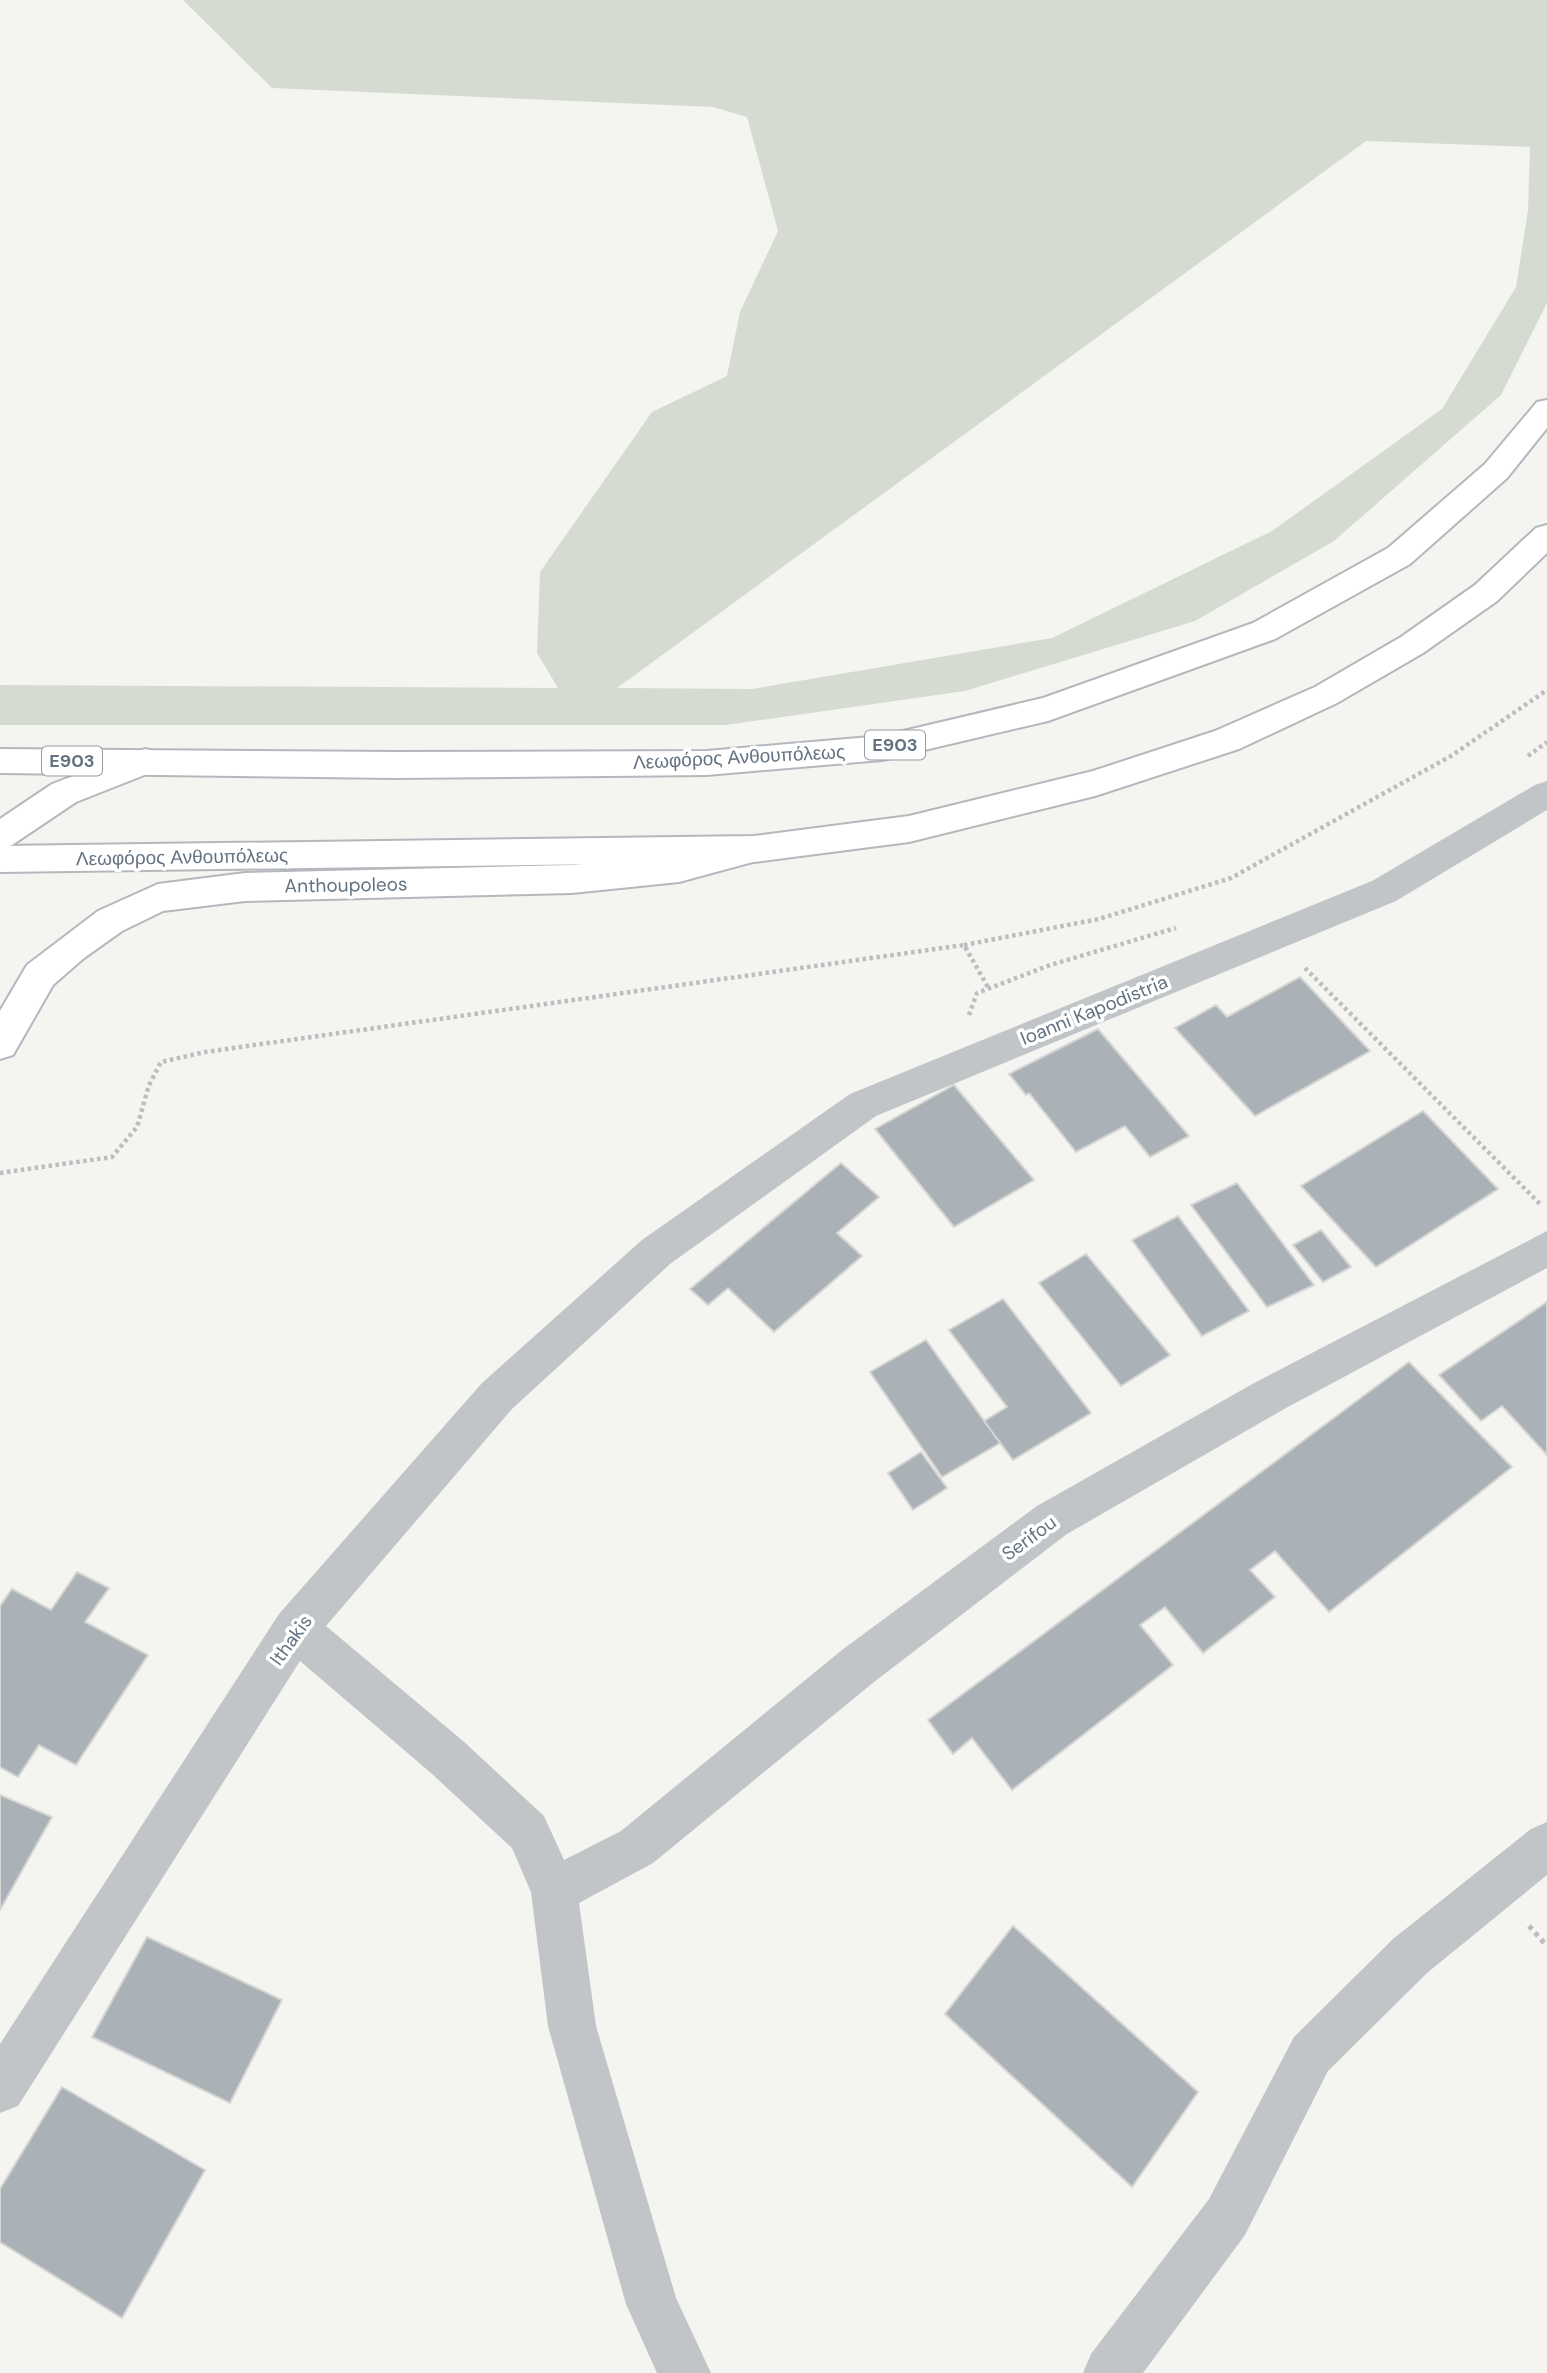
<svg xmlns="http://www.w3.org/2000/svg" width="1547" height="2373" viewBox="0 0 1547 2373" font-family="'DM Sans',sans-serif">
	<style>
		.green { fill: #d5dbd1; fill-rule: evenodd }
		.building { fill: #aab1b7; stroke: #d5d5d3; stroke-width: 2 }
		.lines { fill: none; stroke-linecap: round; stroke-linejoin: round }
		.secondary-casing { stroke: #b4b8bd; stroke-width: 4 }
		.primary-casing { stroke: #b4b8bc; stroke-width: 4 }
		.path-far1 { stroke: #bbbdbf; stroke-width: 4.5; stroke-dasharray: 3.5 3.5; stroke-linecap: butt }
		.path { stroke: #bbbdbf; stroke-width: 5; stroke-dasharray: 4.5 4.5; stroke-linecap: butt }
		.street { fill: #c1c5c8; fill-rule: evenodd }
		.secondary { fill: #fff; fill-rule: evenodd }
		.primary { fill: #fff; fill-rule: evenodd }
		.labels { text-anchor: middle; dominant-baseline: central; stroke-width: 7; stroke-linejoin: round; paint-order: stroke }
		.shield { fill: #fff; stroke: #929da8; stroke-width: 2 }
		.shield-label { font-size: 18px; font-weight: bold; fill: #637382 }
		.street-label { font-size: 19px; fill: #637382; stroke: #fff }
	</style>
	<rect width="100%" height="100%" fill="#f4f4f0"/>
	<path class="green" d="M183,0H1547V303L1501,395L1334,541L1195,621L965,691L726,725H0V685L558,688L537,653L540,572L652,412L727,376L740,312L778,231L747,117L713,107L272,88ZM1366,141L1530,147L1528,210L1516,287L1442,409L1272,531L1052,638L752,689L617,688Z"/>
	<path class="building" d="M1300,977L1370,1051L1255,1116L1175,1028L1216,1005L1227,1017Z
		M1098,1029L1189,1136L1150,1157L1125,1126L1076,1152L1029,1093L1026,1095L1009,1074Z
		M954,1085L1034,1180L954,1227L875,1129Z
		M1423,1111L1498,1189L1376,1267L1301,1186Z
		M841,1163L879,1197L837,1233L862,1256L774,1332L728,1288L708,1305L690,1289Z
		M1237,1183L1314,1285L1267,1307L1191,1205Z
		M1178,1216L1249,1311L1202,1336L1132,1240Z
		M1321,1230L1351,1267L1323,1282L1293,1245Z
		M1086,1254L1170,1355L1121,1386L1039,1283Z
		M1003,1299L1091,1413L1013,1460L984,1421L1007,1407L949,1330Z
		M1547,1302V1455L1502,1406L1481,1421L1439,1375Z
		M926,1340L1000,1443L942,1477L870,1372Z
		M1409,1362L1512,1467L1329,1612L1275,1551L1250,1570L1275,1597L1203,1653L1165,1607L1140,1625L1173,1665L1012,1790L972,1738L953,1754L928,1720Z
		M921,1452L947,1488L913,1510L888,1473Z
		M77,1572L109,1588L85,1622L148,1655L76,1765L39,1745L18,1777L0,1767V1606L12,1589L51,1610Z
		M0,1795L52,1817L0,1910Z
		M1013,1926L1198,2092L1132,2187L945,2014Z
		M147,1937L282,2000L230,2103L92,2037Z
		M62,2087L205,2170L122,2318L0,2242V2189Z"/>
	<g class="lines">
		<g class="secondary-casing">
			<path id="secondary" d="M145,749L157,752L162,761L157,770L76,802L12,845L0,849V819L52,784Z
				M752,837L764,841L769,850L764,859L679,882L572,893L245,901L163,911L122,931L84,958L53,985L13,1055L0,1059V1011L27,965L98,911L158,884L245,873L572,865L679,856Z"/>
		</g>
		<g class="primary-casing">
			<path id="primary" d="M1547,400V428L1507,478L1410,564L1275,639L1048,721L882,760L707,775L396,778L0,773V749L396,752L707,751L882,736L1043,698L1253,623L1388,548L1485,464L1537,402Z
				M1547,525V553L1497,601L1423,653L1337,703L1239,749L1095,796L909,842L754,862L0,872V846L754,836L909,816L1093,771L1215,731L1315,687L1401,637L1475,585L1536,528Z"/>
		</g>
		<path class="path-far1" d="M1528,756L1547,742
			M964,945L1099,919L1231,878L1451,756L1547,690
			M1305,968L1541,1205
			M969,1015L977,993L1050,965L1176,928
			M0,1173L112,1157L137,1127L149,1085L161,1062L205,1052L964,945L989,989"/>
		<path class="path" d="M1529,1926L1547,1946"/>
		<path class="street" d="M1547,781V810L1396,901L876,1116L670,1264L512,1409L326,1626L463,1741L544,1816L564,1860L621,1831L842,1650L1037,1506L1256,1382L1547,1231V1268L1286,1408L1067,1534L874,1682L653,1863L579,1903L596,2026L676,2298L711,2373H657L626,2304L548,2026L531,1892L512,1848L431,1773L300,1661L18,2106L0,2113V2044L279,1614L482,1383L642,1240L850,1094L1372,881L1535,785Z
			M1547,1822V1875L1427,1973L1328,2071L1245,2235L1143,2373H1083L1091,2354L1209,2199L1294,2037L1393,1939L1531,1829Z"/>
		<use href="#secondary" class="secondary"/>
		<use href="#primary" class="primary"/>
	</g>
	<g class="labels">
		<g class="shield">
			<rect x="865" y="730.5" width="60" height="29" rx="5"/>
			<rect x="42" y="746.5" width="60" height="29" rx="5"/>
		</g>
		<g class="shield-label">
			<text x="895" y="745">E903</text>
			<text x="72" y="761">E903</text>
		</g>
		<g class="street-label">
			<text transform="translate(739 757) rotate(-3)">Λεωφόρος Ανθουπόλεως</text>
			<text transform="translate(182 857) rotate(-1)">Λεωφόρος Ανθουπόλεως</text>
			<text transform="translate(346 885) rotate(-1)">Anthoupoleos</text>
			<text transform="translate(1094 1010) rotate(-22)">Ioanni Kapodistria</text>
			<text transform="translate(1029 1538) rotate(-36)">Serifou</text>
			<text transform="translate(291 1640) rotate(-54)">Ithakis</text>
		</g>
	</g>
</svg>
